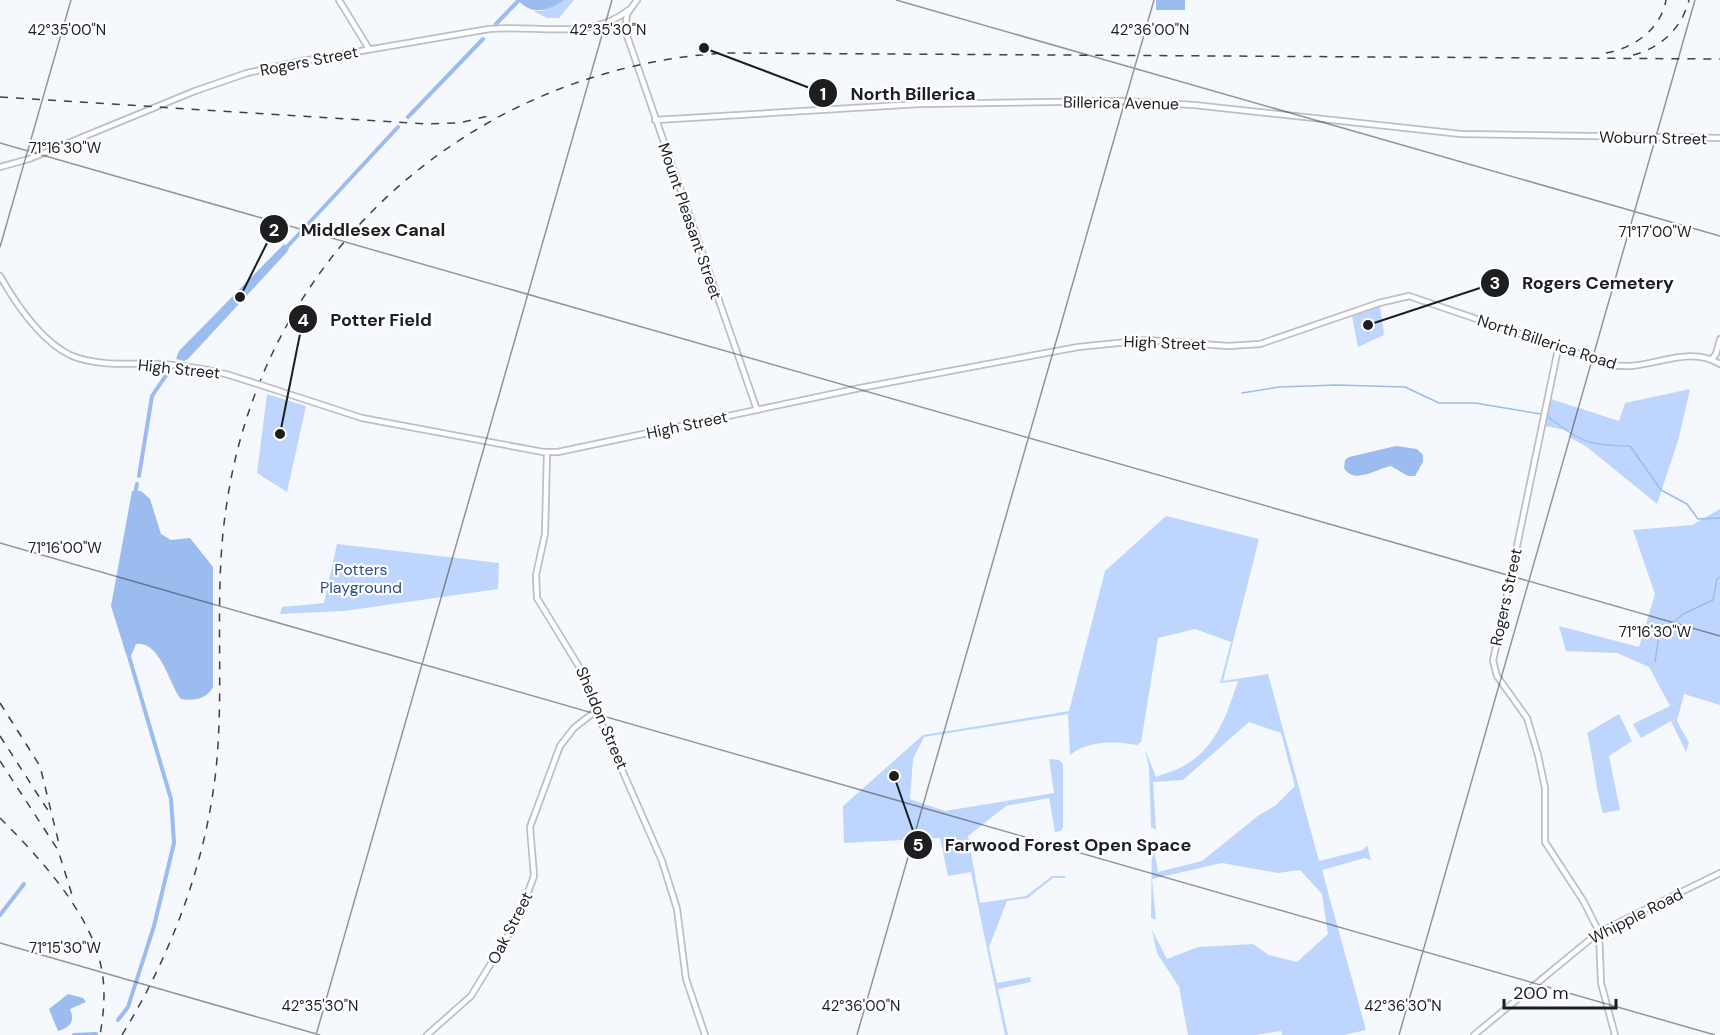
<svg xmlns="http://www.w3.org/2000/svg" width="1720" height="1035" viewBox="0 0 1720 1035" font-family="'DM Sans',sans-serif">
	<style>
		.green { fill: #bed6fe }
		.water { fill: #9cbbef }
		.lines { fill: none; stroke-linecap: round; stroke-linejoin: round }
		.stream { stroke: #9cbbef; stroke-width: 1.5 }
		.canal { stroke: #9cbbef; stroke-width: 4 }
		.secondary-casing { stroke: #bcbfc4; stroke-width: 8 }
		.secondary { stroke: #fff; stroke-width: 4.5 }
		.rail { stroke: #3f4043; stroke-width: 1.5; stroke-dasharray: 8 8; stroke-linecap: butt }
		.secondary-bridge-casing { stroke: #bcbfc4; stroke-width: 8; stroke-linecap: butt }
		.secondary-bridge { stroke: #fff; stroke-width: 4.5 }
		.ticks { fill: none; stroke: #1d1e20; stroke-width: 1.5; stroke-opacity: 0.45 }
		.labels { text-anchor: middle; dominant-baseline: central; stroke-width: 4.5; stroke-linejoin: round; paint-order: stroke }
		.street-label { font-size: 16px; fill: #1d1e20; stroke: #fff }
		.park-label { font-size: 16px; fill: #2b4e8d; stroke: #fff }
		.ticks-label { font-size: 15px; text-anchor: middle; fill: #1d1e20; stroke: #fff; stroke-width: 4.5; stroke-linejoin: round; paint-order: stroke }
		.leader { fill: none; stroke: #1d1e20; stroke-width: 2 }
		.callout-dot { fill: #1d1e20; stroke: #fff; stroke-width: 2 }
		.mark-label { font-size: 18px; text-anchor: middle; font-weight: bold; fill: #fff }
		.callout-label { font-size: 18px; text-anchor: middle; font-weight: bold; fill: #1d1e20; stroke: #fff; stroke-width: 4.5; stroke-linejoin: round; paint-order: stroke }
	</style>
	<rect width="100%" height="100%" fill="#f5f8fd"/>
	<path class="green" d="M564,0H574L559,18H547L533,11H542Z
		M1380,306L1384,335L1358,347L1352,316Z
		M1690,389L1678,441L1657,504L1587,447L1569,437L1571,431L1545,426L1551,399L1619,421L1625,403Z
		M267,394L306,406L287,492L257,473Z
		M1720,509V705L1684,694L1677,721L1689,743L1686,752L1671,721L1641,738L1633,724L1670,706L1649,667L1617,653L1566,651L1559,626L1639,647L1655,594L1633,530L1692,525Z
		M1166,516L1259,539L1223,681L1268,674L1319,861L1363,850L1367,845L1371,860L1365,858L1322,870L1366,1030L1344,1035H1282L1281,1031L1255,1035H1188L1179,987L1157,953L1152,930L1167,959L1198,947L1253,944L1269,955L1297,962L1328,934L1322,894L1300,870L1278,873L1222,863L1152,879L1156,920L1151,918L1152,838L1158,872L1202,861L1259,815L1275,806L1295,786L1281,733L1249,722L1183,780L1153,782L1156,830L1151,827L1149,768L1145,749L1156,777C1166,773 1178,770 1187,764C1217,746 1228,711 1238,681L1220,683L1231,642L1195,629L1158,638L1141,742L1137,745C1116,741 1088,740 1070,755L1068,714L924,737L913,759L910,799L945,811L1054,793L1049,759L1059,760L1063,764V827L1061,831L1055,832L1049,798L1006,806L968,836L980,903L1026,896L1052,876H1065V878H1053L1028,898L1007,901L989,947L997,983L1030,977L1031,982L998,989L1008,1035H1005L971,872L948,876L940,838L844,843L843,806L923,735L1069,711L1105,571Z
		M337,544L499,563L498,589L344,611L280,614L282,607L324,603Z
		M1619,714L1632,741L1609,756L1620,810L1603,813C1595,787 1594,760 1587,733Z"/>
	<path class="water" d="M518,0H564C548,11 532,16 518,0Z
		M1156,0H1185V10H1156Z
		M284,244L289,248L287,252L188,359L184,361L176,359L179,351Z
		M1396,446L1417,449L1423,455V462L1415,476H1408L1391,466C1376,469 1354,485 1344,468L1345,460L1349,457Z
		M132,491H141L150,499L161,534L171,540L190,538L213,567V687C207,699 194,701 181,699C169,685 161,641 136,644L130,658L126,654L111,606Z
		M68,994L83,998L86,1002L70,1009C75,1021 71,1027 58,1031L49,1009Z"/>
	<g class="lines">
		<path class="stream" d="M1242,393L1279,387L1337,385L1405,387L1439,403H1475L1541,414
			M1548,417C1581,442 1589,446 1630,446L1661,490L1687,504L1698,519L1720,518
			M1655,662L1659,635L1683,614L1713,600L1717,579L1720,577"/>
		<path class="canal" d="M496,24L519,0
			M408,117L483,39
			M285,249L398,127
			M139,476L152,396L169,371
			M135,494L137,484
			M0,915L24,884
			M118,1020L128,1007L154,926L174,843L171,799L128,653
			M74,1035L96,1034"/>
		<g class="secondary-casing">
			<path id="secondary" d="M339,0L369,49
				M637,0L627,14L625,30L757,410
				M607,24L624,30
				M655,120L919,104L1122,101L1194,105L1461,134L1720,138
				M0,167L29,159L195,91L247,73L297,62L489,29C536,24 590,42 630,9
				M0,276C16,304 40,340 70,355C97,367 133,363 162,364C192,366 220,371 248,381
				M1558,349L1493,661L1497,676L1527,718L1538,755L1545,788V842L1584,902L1599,932L1601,983L1615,1035
				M1712,359L1716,354L1720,339
				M270,388L362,418L543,452H558L860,388L1078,347L1147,340L1228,346L1260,344L1379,303L1409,296L1612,365C1649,372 1686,343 1720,364
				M547,453L545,534L536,575L537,598L586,678L598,715L662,861L677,909L686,979L705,1035
				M427,1035L471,996L518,919L534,876L530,827L560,746L574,728L597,710
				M1474,1035L1599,932L1720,873"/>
		</g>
		<use href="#secondary" class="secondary"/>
		<path class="rail" d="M1606,53C1634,48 1661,29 1666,0
			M1633,55C1661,48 1682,28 1689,0
			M0,97L426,124L459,123L488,116
			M0,703L40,766L60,848
			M0,736L49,812
			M0,761L58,850L73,898
			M0,818C38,856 90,912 101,966C106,989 104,1012 100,1035
			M122,1035C175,949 212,847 218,745C223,664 214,582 227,502C265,250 473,69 724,53L1720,59"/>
		<g class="secondary-bridge-casing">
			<path id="secondary-bridge" d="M248,381L270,388"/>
		</g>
		<use href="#secondary-bridge" class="secondary-bridge"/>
	</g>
	<path class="ticks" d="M896,0L1720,236M0,143L1720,636M0,247L71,0M0,543L1715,1035M0,943L320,1035M316,1035L612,0M857,1035L1154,0M1399,1035L1695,0"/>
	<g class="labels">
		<g class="street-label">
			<text transform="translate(309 61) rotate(-11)">Rogers Street</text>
			<text transform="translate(1121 103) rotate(1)">Billerica Avenue</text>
			<text transform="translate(1653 138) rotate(1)">Woburn Street</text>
			<text transform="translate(690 221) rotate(71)">Mount Pleasant Street</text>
			<text transform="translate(1547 342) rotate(18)">North Billerica Road</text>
			<text transform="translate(1165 343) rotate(2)">High Street</text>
			<text transform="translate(179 369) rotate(6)">High Street</text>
			<text transform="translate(687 425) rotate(-12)">High Street</text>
			<text transform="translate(1506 597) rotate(-78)">Rogers Street</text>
			<text transform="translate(602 718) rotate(67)">Sheldon Street</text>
			<text transform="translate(1636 916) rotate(-27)">Whipple Road</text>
			<text transform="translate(510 928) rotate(-63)">Oak Street</text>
		</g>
		<g class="park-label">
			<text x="361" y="569">Potters<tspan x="361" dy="18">Playground</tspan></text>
		</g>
	</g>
	<g class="ticks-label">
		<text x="67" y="35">42°35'00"N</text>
		<text x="608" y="35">42°35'30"N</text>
		<text x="1150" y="35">42°36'00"N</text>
		<text x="65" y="153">71°16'30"W</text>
		<text x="1655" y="237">71°17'00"W</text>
		<text x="65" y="553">71°16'00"W</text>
		<text x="1655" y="637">71°16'30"W</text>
		<text x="65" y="953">71°15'30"W</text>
		<text x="320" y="1011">42°35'30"N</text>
		<text x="861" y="1011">42°36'00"N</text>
		<text x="1403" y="1011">42°36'30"N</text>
	</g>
	<path class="leader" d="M704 48L823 93M240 297L274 229M1368 325L1495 283M280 434L303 319M894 776L918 845"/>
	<g class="callout-dot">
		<circle cx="704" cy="48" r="6"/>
		<circle cx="240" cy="297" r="6"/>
		<circle cx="1368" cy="325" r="6"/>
		<circle cx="280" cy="434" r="6"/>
		<circle cx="894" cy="776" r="6"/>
		<circle cx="823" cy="93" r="15"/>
		<circle cx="274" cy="229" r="15"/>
		<circle cx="1495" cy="283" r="15"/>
		<circle cx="303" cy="319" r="15"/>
		<circle cx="918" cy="845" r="15"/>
	</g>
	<g class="mark-label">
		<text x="823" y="100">1</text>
		<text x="274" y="236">2</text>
		<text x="1495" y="289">3</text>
		<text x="303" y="326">4</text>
		<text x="918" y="851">5</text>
	</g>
	<g class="callout-label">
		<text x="913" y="100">North Billerica</text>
		<text x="373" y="236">Middlesex Canal</text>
		<text x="1598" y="289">Rogers Cemetery</text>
		<text x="381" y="326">Potter Field</text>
		<text x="1068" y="851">Farwood Forest Open Space</text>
	</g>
	<path d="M1504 999v9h112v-9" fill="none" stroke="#1d1e20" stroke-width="3"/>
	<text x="1513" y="999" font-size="18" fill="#1d1e20" stroke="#ffffff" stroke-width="4.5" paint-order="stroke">200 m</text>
</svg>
